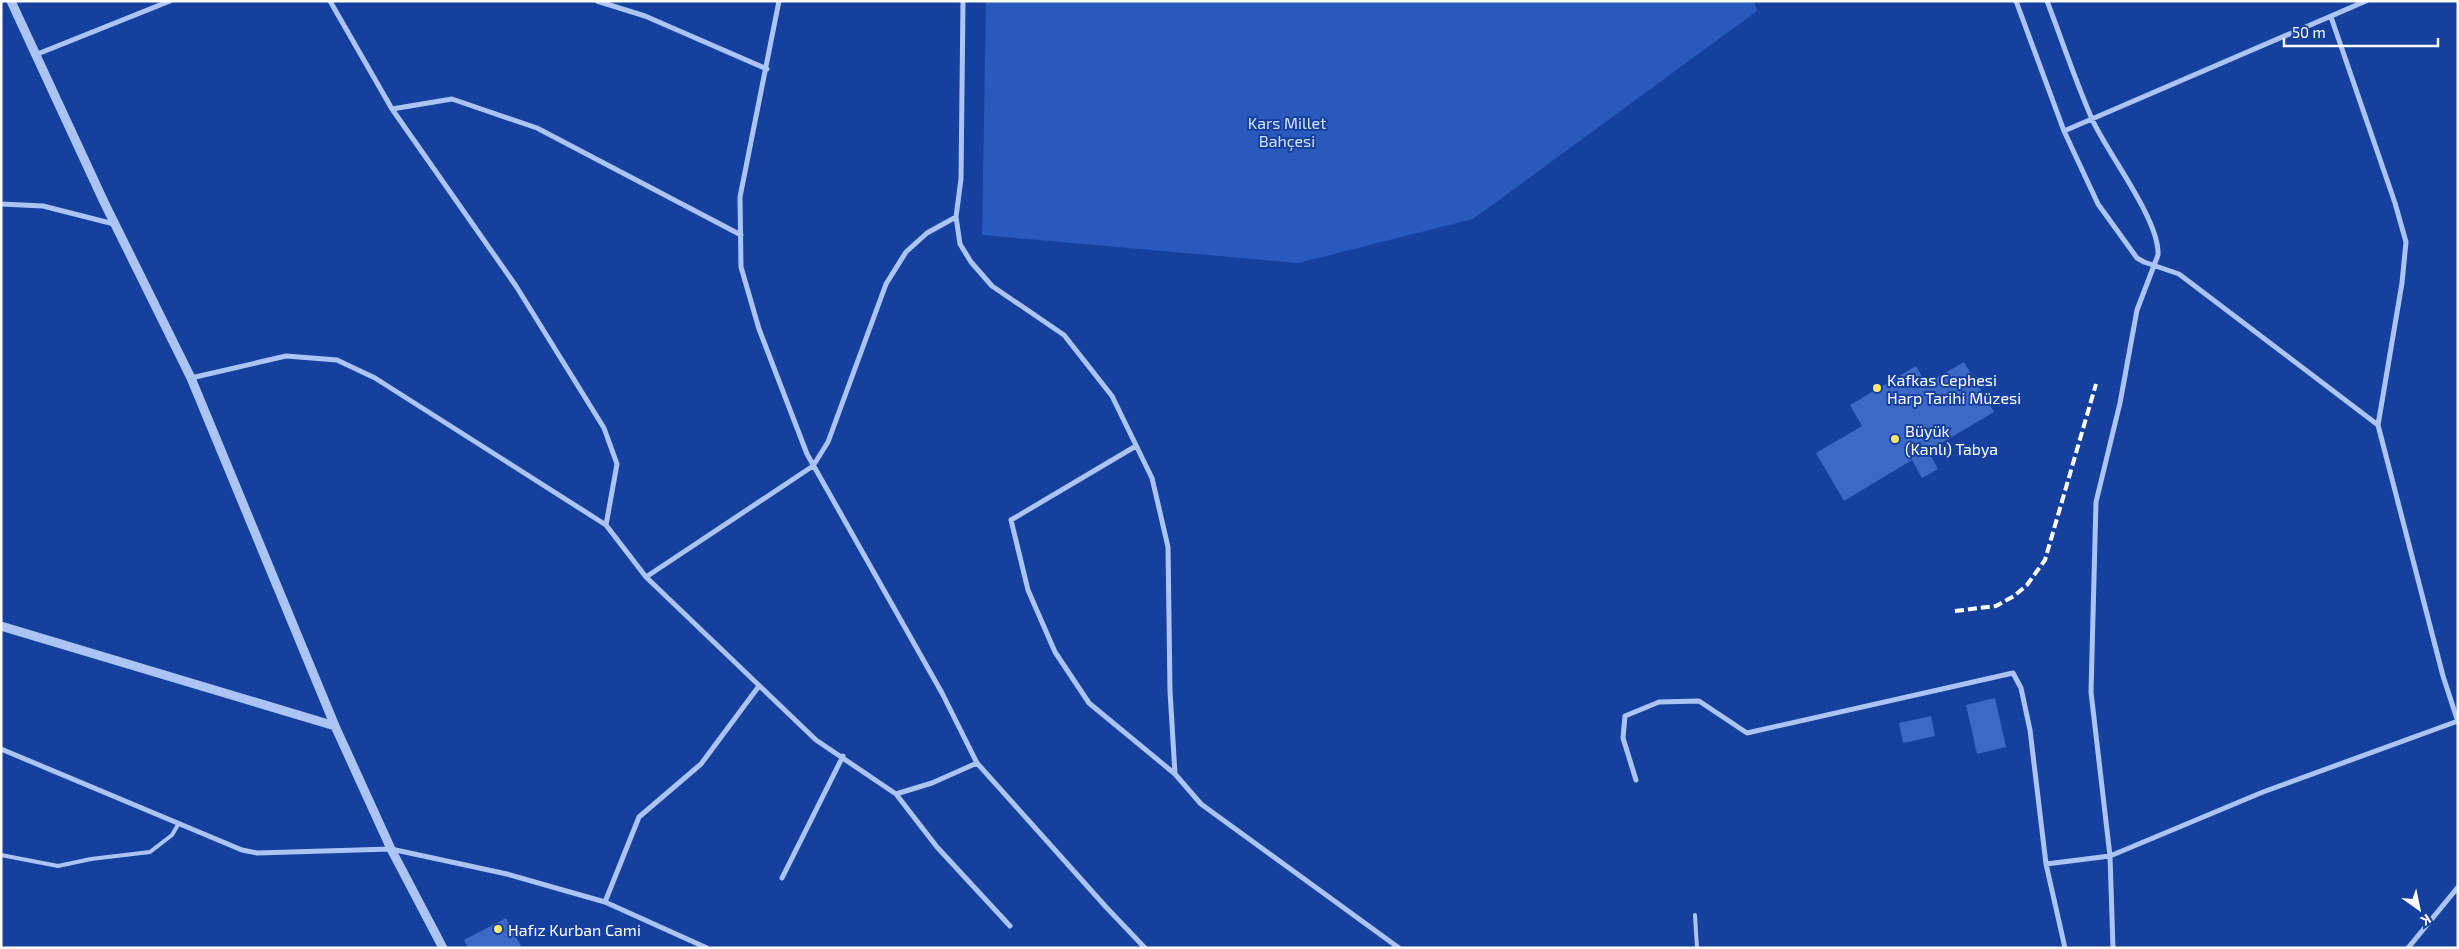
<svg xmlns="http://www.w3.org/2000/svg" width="2459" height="949" viewBox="0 0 2459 949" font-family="'Exo 2',sans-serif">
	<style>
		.green { fill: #2859bb }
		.building { fill: #3d69c4 }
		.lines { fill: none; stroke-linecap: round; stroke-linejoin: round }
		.service { stroke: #acc4f3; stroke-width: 4 }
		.minor { stroke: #acc4f3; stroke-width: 5 }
		.tertiary { stroke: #acc4f3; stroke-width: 9 }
		.rail { stroke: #fff; stroke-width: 4; stroke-dasharray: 9 4; stroke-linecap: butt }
		.poi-dot { fill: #ffe76e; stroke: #15409d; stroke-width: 2 }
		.labels { text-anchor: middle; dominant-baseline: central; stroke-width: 4; stroke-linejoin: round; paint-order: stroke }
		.park-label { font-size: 16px; fill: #d4e2fd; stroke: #15409d }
		.poi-label { font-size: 16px; fill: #fff; stroke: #15409d; text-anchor: start }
	</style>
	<rect width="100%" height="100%" fill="#15409d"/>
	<path class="green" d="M986,1H1754L1757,11L1473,219L1298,263L982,235Z"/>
	<path class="building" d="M1964,362L1994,412L1928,451L1938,469L1922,478L1912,460L1844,501L1816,453L1862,426L1850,405L1916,366L1926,384Z
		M1995,698L2006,747L1977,754L1966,705Z
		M1931,716L1935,736L1903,743L1899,723Z
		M506,918L522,948H468L464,940Z"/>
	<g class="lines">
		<path class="service" d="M1,855L58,866L91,859L150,852L172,835L179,823
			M1695,915L1697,948"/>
		<path class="minor" d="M330,1L392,109L516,286L604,428L617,464L606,525
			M597,1L645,16L767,69
			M779,1L740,197L741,267L759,329L807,454L942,693L977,763L1106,907L1145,948
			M963,1L961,179L956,217L960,244L971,262L992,286L1064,335L1112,396L1152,478L1168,547L1170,691L1175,774L1201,804L1399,948
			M2016,1L2064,131L2098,204L2137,258L2144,262L2179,274L2378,425L2443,676L2458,722
			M2047,1C2062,40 2075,80 2092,119C2107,153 2160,220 2158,255L2137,310L2120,403L2096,502L2091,692L2110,856L2113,948
			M2331,17L2395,203L2406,242L2402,283L2378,425
			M35,55L170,1
			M392,109L452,99L537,128L741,235
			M2064,131L2366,1
			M1,204L43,206L114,224
			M191,378L286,356L337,360L375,378L606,525L646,577L816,740L896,794L937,847L1010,926
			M1136,446L1011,520L1028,590L1055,652L1089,703L1175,774
			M646,577L813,466L828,442L886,284L906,252L927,233L956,217
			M1,749L242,850L257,853L391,849L507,874L605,902L707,948
			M1636,780L1623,738L1625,716L1659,702L1699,701L1747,733L2013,673L2021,688L2030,730L2046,864L2065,948
			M896,794L932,783L977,763
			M2046,864L2110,856L2263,792L2458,721
			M782,878L843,756
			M605,902L639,817L701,764L759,686
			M2408,948L2458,887"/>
		<path class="tertiary" d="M11,1L104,202L191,378L335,726L391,849L443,948
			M1,626L335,726"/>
		<path class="rail" d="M1955,611L1996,606L2014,596L2027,585L2045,560L2096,384"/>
	</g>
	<g class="poi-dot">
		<circle cx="1877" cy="388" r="5"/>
		<circle cx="1895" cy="439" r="5"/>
		<circle cx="498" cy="929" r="5"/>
	</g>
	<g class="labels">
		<g class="park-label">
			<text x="1287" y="122">Kars Millet<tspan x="1287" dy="18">Bahçesi</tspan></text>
		</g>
		<g class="poi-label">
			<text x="1887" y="379">Kafkas Cephesi<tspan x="1887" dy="18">Harp Tarihi Müzesi</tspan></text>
			<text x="1905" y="430">Büyük<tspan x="1905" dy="18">(Kanlı) Tabya</tspan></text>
			<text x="508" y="929">Hafız Kurban Cami</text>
		</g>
	</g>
	<rect width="2459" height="949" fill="none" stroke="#ffffff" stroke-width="5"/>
	<g transform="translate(2419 909) rotate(147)" stroke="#15409d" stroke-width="4" paint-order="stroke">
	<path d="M0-4L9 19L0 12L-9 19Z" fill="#ffffff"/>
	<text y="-8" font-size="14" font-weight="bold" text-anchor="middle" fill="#ffffff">K</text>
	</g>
	<path d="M2284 38v8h154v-8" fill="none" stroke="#ffffff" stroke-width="2.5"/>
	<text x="2292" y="38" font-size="15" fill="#ffffff" stroke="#15409d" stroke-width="4" paint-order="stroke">50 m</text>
</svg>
